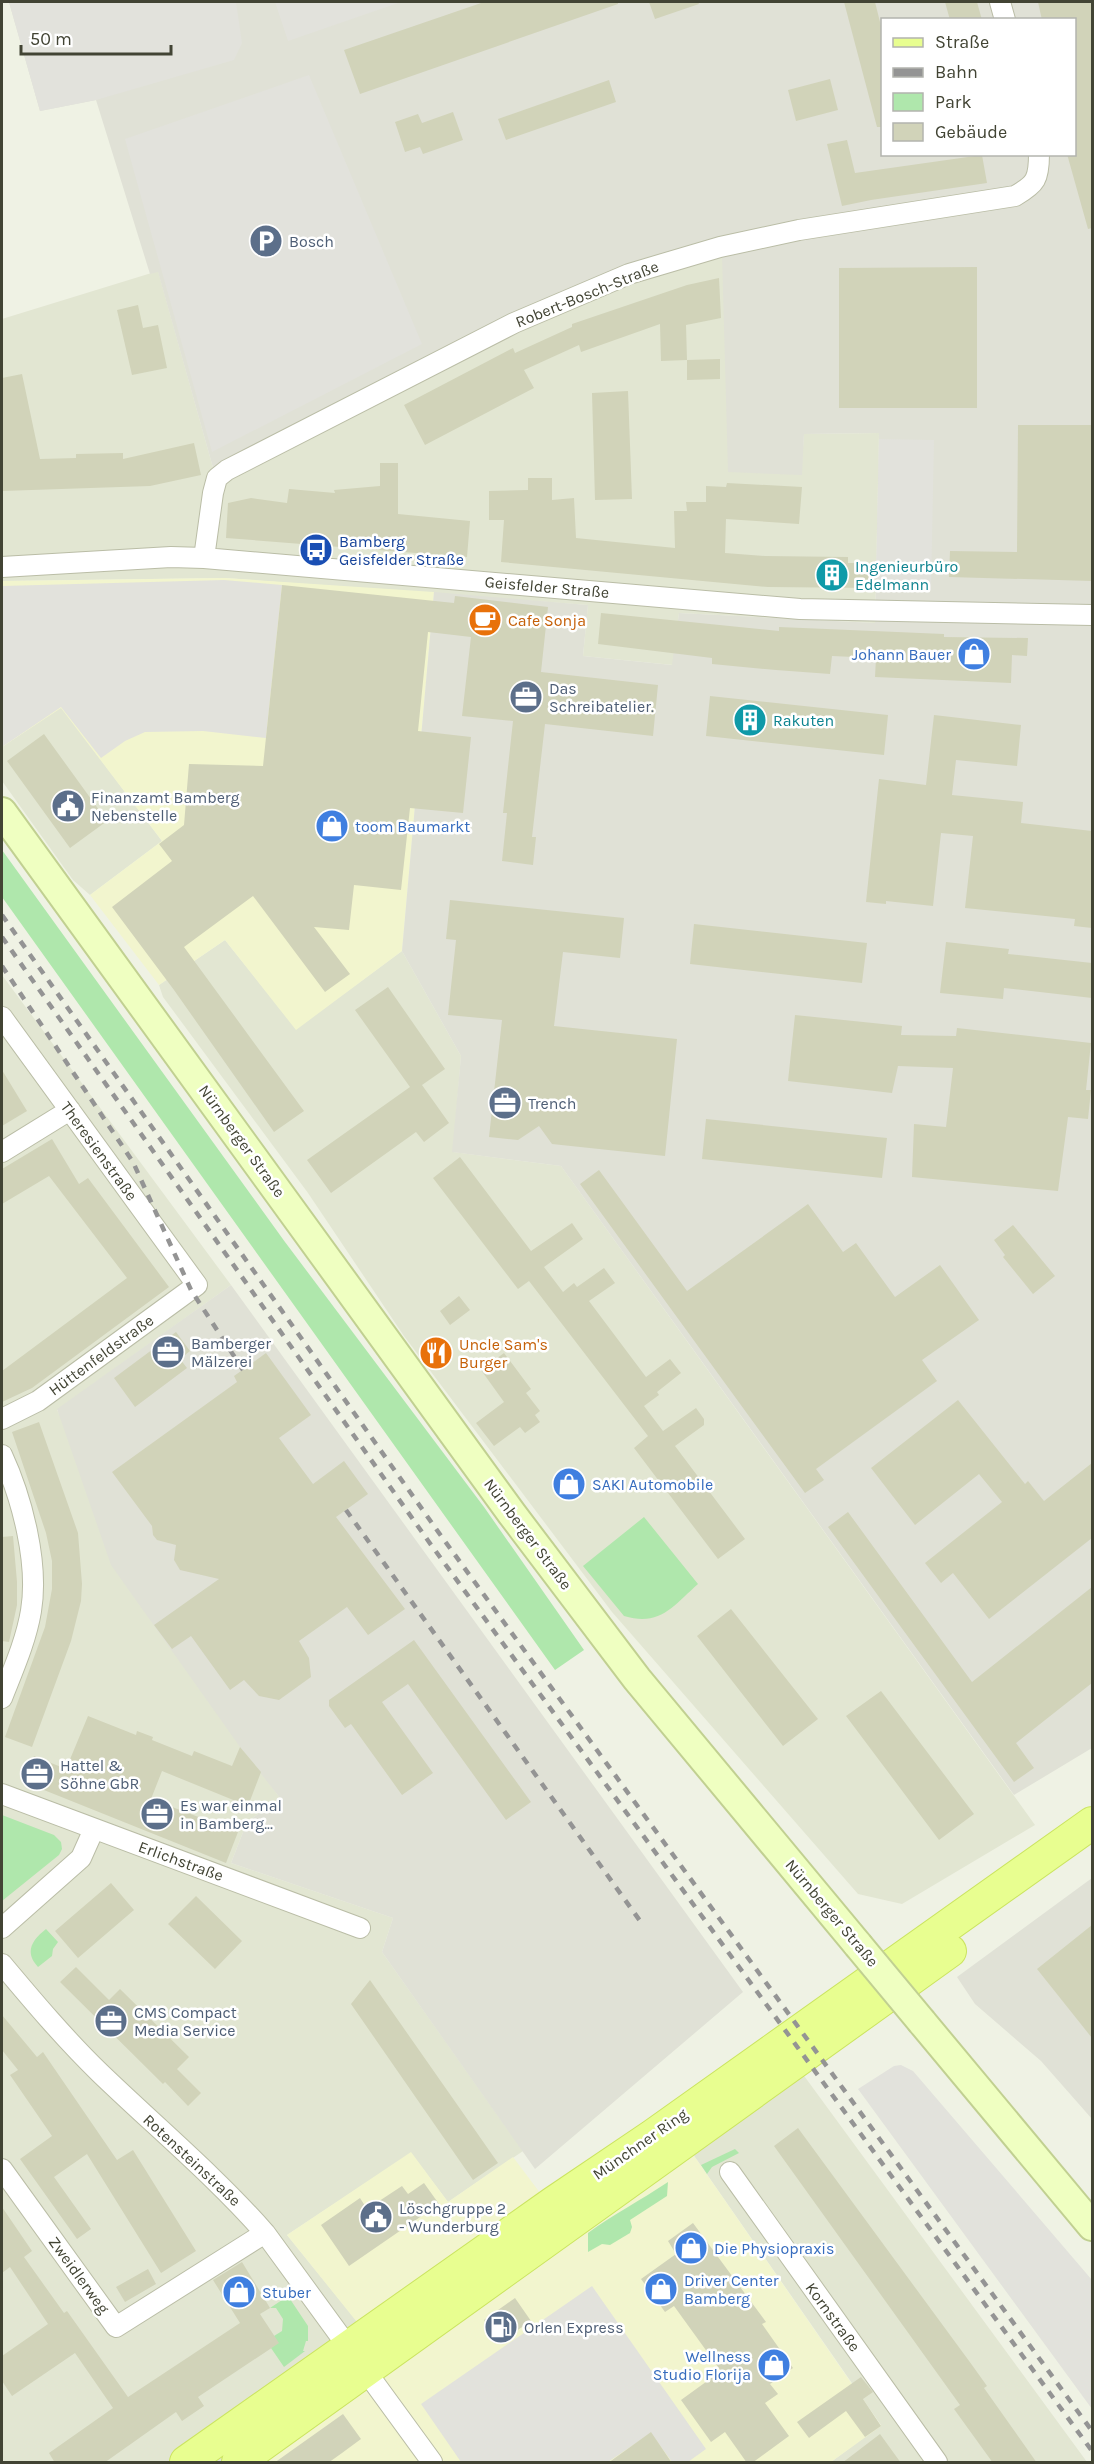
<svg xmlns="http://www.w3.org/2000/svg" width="1094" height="2464" viewBox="0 0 1094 2464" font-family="Karla,sans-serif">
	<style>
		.residential { fill: #e2e6d2 }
		.commercial { fill: #f2f5ce }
		.industrial { fill: #e0e1d6; fill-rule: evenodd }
		.green { fill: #afe7ac }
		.parking { fill: #e2e2dc }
		.building { fill: #d1d3b9 }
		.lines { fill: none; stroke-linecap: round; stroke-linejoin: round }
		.street-casing { stroke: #babda6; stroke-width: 22 }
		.secondary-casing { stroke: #c1d091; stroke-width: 32 }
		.primary-casing { stroke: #cbe460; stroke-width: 34 }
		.street { stroke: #fff; stroke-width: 20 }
		.secondary { stroke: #efffc1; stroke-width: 28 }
		.primary { stroke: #e8fe90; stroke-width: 32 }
		.rail { stroke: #949494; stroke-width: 4.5; stroke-dasharray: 8 8; stroke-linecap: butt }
		.secondary-bridge-casing { stroke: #c1d091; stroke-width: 32; stroke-linecap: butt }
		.secondary-bridge { stroke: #efffc1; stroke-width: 28 }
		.labels { text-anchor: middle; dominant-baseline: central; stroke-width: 5; stroke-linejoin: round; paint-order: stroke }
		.service-label { font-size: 16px; fill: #4e5e75; stroke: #fff; text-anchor: start }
		.street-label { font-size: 16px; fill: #424434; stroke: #fff }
		.transit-label { font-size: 16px; fill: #164399; stroke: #fff; text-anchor: start }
		.culture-label { font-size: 16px; fill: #0d838f; stroke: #fff; text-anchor: start }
		.food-label { font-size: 16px; fill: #c56008; stroke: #fff; text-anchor: start }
		.shop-label { font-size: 16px; fill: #366cbe; stroke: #fff; text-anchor: start }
	</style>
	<rect width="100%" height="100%" fill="#eff2e4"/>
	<path class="residential" d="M722,253L801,475L804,434L879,433L875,623L679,613L673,665L583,656L588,605L225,578L2,581V319L158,271L217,482L538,323L652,274Z
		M61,707L162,841L90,895L73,880L2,781V747Z
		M225,940L296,1029L402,951L461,1056L453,1152L561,1166L1035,1825L902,1904L858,1894L612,1612L404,1336L308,1193L163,997L159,985Z
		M2,975L231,1285L57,1410L261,1772L280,1798L247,1822L231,1863L393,1918L382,1952L523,2151L448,2202L411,2153L287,2235L381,2351L220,2462H2Z
		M791,2058L1087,2462H831L881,2425L681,2137Z"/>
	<path class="commercial" d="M225,578L434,592L402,951L296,1030L225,940L159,985L90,895L162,841L61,708L2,747V581Z
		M681,2137L881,2426L831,2462H220L381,2352L287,2235L411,2152L448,2202L513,2157L562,2222Z"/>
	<path class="industrial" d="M9,2H1092V1748L1014,1795L561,1166L452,1152L461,1056L402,951L434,592L588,605L583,656L672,665L679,613L875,623L879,433L804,434L802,475L728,472L722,254L652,274L538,323L217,482L158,272L150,274L96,100L40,111ZM882,20H1074V154H882Z
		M231,1285L743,1992L535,2169L382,1952L393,1918L231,1863L247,1822L280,1798L240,1747L111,1565L57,1409Z
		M1092,1878V2119L1041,2061L975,2004L957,1977Z"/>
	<path class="green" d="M2,850L285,1242L484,1507L584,1650L555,1670L2,897Z
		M644,1517L698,1584C673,1606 660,1627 624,1616L583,1566Z
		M2,1815L54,1835L61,1842L62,1849L59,1855L2,1901Z
		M46,1929L58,1942L53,1949L52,1956L38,1967C24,1952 32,1940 46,1929Z
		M735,2149L739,2153L712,2167L707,2174L701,2165Z
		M668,2182L667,2196L630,2220L632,2227L630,2233L610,2245L602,2244L588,2252V2233C614,2214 641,2200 668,2182Z
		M288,2296L308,2326V2341H306L303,2351H305L284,2367L271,2348L274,2336L282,2331L283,2319L276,2308H270Z"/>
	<path class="parking" d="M9,2H236L242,43L234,60L96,100L40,111Z
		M275,2H401L288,41Z
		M309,75L422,344L212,452L125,139Z
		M879,439L934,440L931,590L876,588Z
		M224,580L282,585L266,738L203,731L145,732L125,741L101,758L61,707L2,747V586Z
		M901,2065L913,2071L1092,2280V2409L858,2089L894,2066Z
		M592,2286L706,2449L688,2462H672L651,2433L608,2462H461L421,2404Z"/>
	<path class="building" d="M484,2H618V4L360,94L344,50Z
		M649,2H698L699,4L655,19Z
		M844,2H875L882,30V127H877Z
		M945,2H977L982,20H950Z
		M1038,2H1092V228L1088,229L1067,154H1074V20H1042Z
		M830,79L838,110L796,121L788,90Z
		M609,80L616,102L506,140L498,119Z
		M453,112L463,140L423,154L420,147L405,152L395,122L418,114L422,123Z
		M847,140L855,173L982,155L987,183L871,200L842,206L827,144Z
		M977,267V408H839V268Z
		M719,278L721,318L686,325L687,360L661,361L660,324L581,352L579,345L524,370L534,388L425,445L404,405L513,348L515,353L572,327V324L687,285Z
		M138,305L143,328L158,325L167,368L132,375L117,310Z
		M720,359V379L687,380V360Z
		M22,374L40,459L76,458V454L123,453V459L194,443L201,475L150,486L2,491V378Z
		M628,391L632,499L595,500L592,393Z
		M1018,425H1092V581L949,577L950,551L1017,552Z
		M380,463H398V514L470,521L467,557L226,538L228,503L251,498L287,503L289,489L335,493L334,490L380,486Z
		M528,478H552V500L574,498L576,538L675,548L674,511H687L686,502H706V486L726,487L727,483L802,487L799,524L726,519L725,553L765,556L848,557V563H874V588L768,587L501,562L504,520H489V491L528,490Z
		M282,585L454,603L455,596L548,607L541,672L658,685L653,736L545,724L532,837H536L533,865L502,861L507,813H503L513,721L462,716L471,637L428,632L418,731L471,737L463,813L410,808L401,890L354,885L349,930L314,927L350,974L325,992L253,896L184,947L304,1111L274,1132L174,990L112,907L172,861L159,844L184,825L189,764L263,766Z
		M601,613L779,631V627L944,634V637L1028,638L1027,656L1012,655L1011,683L875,677L876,658L832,656L830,674L776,670L712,664V658L598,644Z
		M710,696L888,715L884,755L706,736Z
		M934,715L1021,725L1017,766L956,760L952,795L1023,802L1021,823L1092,831V928L1074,926L1075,919L965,908L973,836L941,833L933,906L886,901V904L866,902L879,779L926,785Z
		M44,734L107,821L70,848L7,761Z
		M450,900L624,918L620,958L563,952L554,1026L677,1039L665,1156L552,1144L539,1126L518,1140L489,1137L502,1020L448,1015L456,940L446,939Z
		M694,924L867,943L862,983L690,964Z
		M946,942L1009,949L1008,954L1092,963V998L1004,988L1003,999L940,993Z
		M388,987L445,1069L422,1085L449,1123L424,1142L416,1132L331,1193L307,1160L410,1087L355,1010Z
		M795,1015L902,1026L901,1035L956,1036L957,1028L1091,1043L1086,1090H1091L1088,1119L1068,1117L1058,1191L912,1177L914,1124L946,1127L953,1068L898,1066L892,1093L788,1081Z
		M2,1070L27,1111L2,1126Z
		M706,1119L887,1138L882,1178L702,1159Z
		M52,1139L79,1184L88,1178L169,1287L32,1388L2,1402V1371L127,1278L49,1176L2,1204V1169Z
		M460,1157L531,1251L572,1223L583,1239L544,1267L563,1292L574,1283L577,1287L604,1268L615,1283L589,1301L646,1377L670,1359L681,1373L657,1392L659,1395L644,1406L663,1431L696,1408L704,1419V1425L675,1446L745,1539L718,1559L634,1448L648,1436L529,1281L518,1289L433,1178Z
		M599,1170L687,1291L808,1204L843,1252L856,1243L895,1297L940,1265L979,1320L922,1360L937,1381L816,1469L824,1480L805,1493L580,1184Z
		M1013,1225L1055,1276L1033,1294L1003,1257L1005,1255L994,1240Z
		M459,1296L470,1310L450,1325L440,1311Z
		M176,1332L190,1351L180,1359L187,1368L135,1407L114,1378Z
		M266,1353L311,1415L279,1438L313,1484L344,1461L368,1494L336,1517L405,1609L368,1635L347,1607L299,1641L309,1658L311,1677L279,1700L259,1696L244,1680L230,1690L191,1636L172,1649L154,1625L219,1579L180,1570L174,1560L176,1545L157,1540L153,1535L152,1526L112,1472L237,1382L234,1376Z
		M504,1353L531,1389L526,1393L540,1411L535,1415L540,1422L525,1433L520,1427L494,1446L476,1423L504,1402L481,1370Z
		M958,1400L1025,1484L1028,1481L1044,1501L1092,1463V1538L989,1619L953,1573L941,1583L925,1563L1002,1502L979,1474L915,1525L871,1468Z
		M39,1422L78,1533L82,1584L81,1601L71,1641L32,1747L5,1737L45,1627L52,1589V1561L46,1533L12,1432Z
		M848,1512L972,1682L1092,1587V1683L1016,1743L1034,1768L1014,1782L828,1527Z
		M13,1536L17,1582V1605L9,1642L2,1641V1537Z
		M731,1609L818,1719L783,1746L697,1636Z
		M414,1640L531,1802L506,1820L408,1684L382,1702L433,1773L402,1795L351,1724L345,1728L329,1706V1700Z
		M881,1691L974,1814L939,1840L846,1716Z
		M88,1716L136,1735L137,1731L153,1737L152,1740L192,1756L194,1751L232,1766L240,1747L261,1772L248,1806L162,1771L151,1799L238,1832L226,1863L24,1782L34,1756L66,1769Z
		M111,1883L134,1910L78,1958L55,1931Z
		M196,1896L242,1941L215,1969L168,1924Z
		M1092,1925V2038L1037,1969Z
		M76,1967L109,2000L120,1989L189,2057L177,2069L201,2093L188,2106L165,2082L163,2084L60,1982Z
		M370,1980L498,2163L473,2180L351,2004Z
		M2,2015L37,2057L43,2052L117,2160L133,2150L196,2251L161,2273L87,2154L54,2177L91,2229L77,2239L20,2159L52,2136L10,2075L18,2070L2,2050Z
		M798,2128L972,2365L987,2386L984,2388L1037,2463H993L954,2409L960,2405L774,2146Z
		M424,2183L439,2204L349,2266L321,2225L360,2198L367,2209L402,2186L408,2194Z
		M2,2207L32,2251L24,2257L64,2313L67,2311L128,2397L240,2323L213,2280L242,2262L270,2308L260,2314L279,2343L198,2397L204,2406L182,2421L176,2412L104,2463H55L49,2453L113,2408L75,2353L12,2396L2,2381V2356L48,2324L10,2267L2,2273Z
		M693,2223L766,2322L762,2324L793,2368L770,2384L778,2394L765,2403L789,2436L752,2463H747L725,2432L711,2442L681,2400L721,2371L674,2306L665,2312L641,2279L676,2254L668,2241Z
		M148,2269L156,2284L125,2302L116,2287Z
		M515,2298L531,2321L500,2342L484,2320Z
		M861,2377L873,2392L863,2399L881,2426L865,2437L846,2411L809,2438L797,2422Z
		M343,2414L361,2439L342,2453L328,2463H274Z
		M651,2432L672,2463H608Z
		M880,2434L901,2463H842Z"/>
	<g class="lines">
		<g class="street-casing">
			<path id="street" d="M1000,2L1005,20
				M204,558L213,493L217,478L227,470L514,323L629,274L720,247L799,230L1015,196C1036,184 1039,179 1039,154
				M2,567L171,557L204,558L800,609L1092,615
				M2,1017L197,1285L38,1401L2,1419
				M2,1152L70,1110
				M2,1455C22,1498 39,1563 31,1611C26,1641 13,1670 2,1698
				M2,1794L360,1928
				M2,1928L81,1858L94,1829
				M2,1964C33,2001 65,2039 100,2073C155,2126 215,2176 265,2233L432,2462
				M2,2169L116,2327L265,2233
				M730,2172L937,2462"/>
		</g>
		<g class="secondary-casing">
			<path id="secondary" d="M2,812L512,1514L637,1679L858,1945
				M922,2022L1092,2226"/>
		</g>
		<g class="primary-casing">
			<path id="primary" d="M186,2462L553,2203L652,2136L1092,1823
				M238,2462L950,1951"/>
		</g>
		<use href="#street" class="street"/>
		<use href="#secondary" class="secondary"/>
		<use href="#primary" class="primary"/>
		<path class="rail" d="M2,915L439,1533L1092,2431
			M2,937L429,1542L1092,2451
			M2,966L133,1162L191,1290L243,1370
			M346,1510L643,1925"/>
		<g class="secondary-bridge-casing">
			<path id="secondary-bridge" d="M858,1945L922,2022"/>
		</g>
		<use href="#secondary-bridge" class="secondary-bridge"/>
	</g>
	<defs>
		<g id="parking-disc" transform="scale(1.725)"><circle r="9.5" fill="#5c6f8a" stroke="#fff"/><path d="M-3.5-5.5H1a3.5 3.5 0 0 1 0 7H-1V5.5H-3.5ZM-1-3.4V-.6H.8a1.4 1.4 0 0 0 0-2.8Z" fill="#fff"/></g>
		<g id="bus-disc" transform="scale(1.725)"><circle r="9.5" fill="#1a4fb4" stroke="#fff"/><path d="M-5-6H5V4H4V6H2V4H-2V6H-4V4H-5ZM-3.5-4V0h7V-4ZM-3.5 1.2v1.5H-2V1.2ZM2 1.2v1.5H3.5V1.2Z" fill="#fff"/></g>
		<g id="building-disc" transform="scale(1.725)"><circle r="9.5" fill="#0f9aa8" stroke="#fff"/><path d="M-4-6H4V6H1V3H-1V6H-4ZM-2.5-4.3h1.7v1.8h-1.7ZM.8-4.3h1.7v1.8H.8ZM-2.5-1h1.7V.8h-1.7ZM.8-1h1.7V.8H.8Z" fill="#fff"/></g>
		<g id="cafe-disc" transform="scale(1.725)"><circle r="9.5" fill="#e8710a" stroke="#fff"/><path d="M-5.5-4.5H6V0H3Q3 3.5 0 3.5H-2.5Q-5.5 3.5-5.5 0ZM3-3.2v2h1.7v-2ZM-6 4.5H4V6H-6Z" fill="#fff"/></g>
		<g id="shop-disc" transform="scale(1.725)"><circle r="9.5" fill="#3f7fe0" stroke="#fff"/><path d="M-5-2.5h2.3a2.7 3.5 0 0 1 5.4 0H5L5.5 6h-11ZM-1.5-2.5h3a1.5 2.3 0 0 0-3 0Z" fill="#fff"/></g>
		<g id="office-disc" transform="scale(1.725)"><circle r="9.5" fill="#5c6f8a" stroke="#fff"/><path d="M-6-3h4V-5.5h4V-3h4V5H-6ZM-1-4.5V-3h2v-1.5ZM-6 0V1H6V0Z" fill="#fff"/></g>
		<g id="civic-disc" transform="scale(1.725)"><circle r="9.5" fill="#5c6f8a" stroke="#fff"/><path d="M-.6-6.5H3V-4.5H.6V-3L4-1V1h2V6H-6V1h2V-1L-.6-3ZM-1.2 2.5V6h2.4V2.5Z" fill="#fff"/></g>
		<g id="restaurant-disc" transform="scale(1.725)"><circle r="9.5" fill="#e8710a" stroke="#fff"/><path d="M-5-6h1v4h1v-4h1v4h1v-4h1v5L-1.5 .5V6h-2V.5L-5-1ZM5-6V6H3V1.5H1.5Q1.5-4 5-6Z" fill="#fff"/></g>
		<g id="fuel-disc" transform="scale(1.725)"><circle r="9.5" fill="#5c6f8a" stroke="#fff"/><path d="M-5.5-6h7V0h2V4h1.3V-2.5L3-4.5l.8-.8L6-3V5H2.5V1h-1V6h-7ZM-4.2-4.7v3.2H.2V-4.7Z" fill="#fff"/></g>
	</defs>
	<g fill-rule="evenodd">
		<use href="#parking-disc" x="266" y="241"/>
		<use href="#bus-disc" x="316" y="550"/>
		<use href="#building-disc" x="832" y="575"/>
		<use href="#cafe-disc" x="485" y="620"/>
		<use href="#shop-disc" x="974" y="654"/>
		<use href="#office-disc" x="526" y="697"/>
		<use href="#building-disc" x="750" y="720"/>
		<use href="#civic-disc" x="68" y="806"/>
		<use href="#shop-disc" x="332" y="826"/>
		<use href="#office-disc" x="505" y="1103"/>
		<use href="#office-disc" x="168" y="1352"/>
		<use href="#restaurant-disc" x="436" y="1353"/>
		<use href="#shop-disc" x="569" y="1484"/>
		<use href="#office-disc" x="37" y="1774"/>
		<use href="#office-disc" x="157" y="1814"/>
		<use href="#office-disc" x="111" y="2021"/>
		<use href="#civic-disc" x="376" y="2217"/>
		<use href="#shop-disc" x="691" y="2248"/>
		<use href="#shop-disc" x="661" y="2289"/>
		<use href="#shop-disc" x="239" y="2292"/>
		<use href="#fuel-disc" x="501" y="2327"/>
		<use href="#shop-disc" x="774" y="2365"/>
	</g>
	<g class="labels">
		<g class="service-label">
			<text x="289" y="241">Bosch</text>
			<text x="549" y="688">Das<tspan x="549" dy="18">Schreibatelier.</tspan></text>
			<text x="91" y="797">Finanzamt Bamberg<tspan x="91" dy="18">Nebenstelle</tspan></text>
			<text x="528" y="1103">Trench</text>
			<text x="191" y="1343">Bamberger<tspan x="191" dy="18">Mälzerei</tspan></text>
			<text x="60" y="1765">Hattel &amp;<tspan x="60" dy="18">Söhne GbR</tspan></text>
			<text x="180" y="1805">Es war einmal<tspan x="180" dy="18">in Bamberg...</tspan></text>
			<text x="134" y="2012">CMS Compact<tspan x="134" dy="18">Media Service</tspan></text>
			<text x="399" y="2208">Löschgruppe 2<tspan x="399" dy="18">- Wunderburg</tspan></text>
			<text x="524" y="2327">Orlen Express</text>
		</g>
		<g class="street-label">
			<text transform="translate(587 294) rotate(-22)">Robert-Bosch-Straße</text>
			<text transform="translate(547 587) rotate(5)">Geisfelder Straße</text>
			<text transform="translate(242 1141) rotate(54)">Nürnberger Straße</text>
			<text transform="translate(99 1151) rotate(54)">Theresienstraße</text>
			<text transform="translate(101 1355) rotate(-36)">Hüttenfeldstraße</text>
			<text transform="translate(528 1534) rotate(53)">Nürnberger Straße</text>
			<text transform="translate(181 1861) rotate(20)">Erlichstraße</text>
			<text transform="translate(832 1913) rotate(50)">Nürnberger Straße</text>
			<text transform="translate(640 2144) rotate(-35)">Münchner Ring</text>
			<text transform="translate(192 2160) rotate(43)">Rotensteinstraße</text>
			<text transform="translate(79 2275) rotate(54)">Zweidlerweg</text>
			<text transform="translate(833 2317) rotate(54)">Kornstraße</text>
		</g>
		<g class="transit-label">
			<text x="339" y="541">Bamberg<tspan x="339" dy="18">Geisfelder Straße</tspan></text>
		</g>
		<g class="culture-label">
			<text x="855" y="566">Ingenieurbüro<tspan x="855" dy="18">Edelmann</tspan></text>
			<text x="773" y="720">Rakuten</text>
		</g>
		<g class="food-label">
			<text x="508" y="620">Cafe Sonja</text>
			<text x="459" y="1344">Uncle Sam's<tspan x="459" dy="18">Burger</tspan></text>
		</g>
		<g class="shop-label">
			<text x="951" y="654" text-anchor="end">Johann Bauer</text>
			<text x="355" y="826">toom Baumarkt</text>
			<text x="592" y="1484">SAKI Automobile</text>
			<text x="714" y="2248">Die Physiopraxis</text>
			<text x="684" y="2280">Driver Center<tspan x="684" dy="18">Bamberg</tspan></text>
			<text x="262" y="2292">Stuber</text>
			<text x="751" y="2356" text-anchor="end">Wellness<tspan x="751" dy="18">Studio Florija</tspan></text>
		</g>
	</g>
	<rect width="1094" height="2464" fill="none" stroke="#424434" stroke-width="6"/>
	<rect x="881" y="18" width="195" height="138" fill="#ffffff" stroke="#b3b4ae" stroke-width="1.5"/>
	<rect x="893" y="38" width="30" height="9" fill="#e8fe90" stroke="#b3b4ae" stroke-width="1.5"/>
	<text x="935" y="48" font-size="18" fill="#424434">Straße</text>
	<rect x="893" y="68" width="30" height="9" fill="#949494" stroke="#b3b4ae" stroke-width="1.5"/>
	<text x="935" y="78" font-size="18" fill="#424434">Bahn</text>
	<rect x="893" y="93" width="30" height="18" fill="#afe7ac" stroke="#b3b4ae" stroke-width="1.5"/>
	<text x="935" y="108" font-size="18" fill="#424434">Park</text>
	<rect x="893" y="123" width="30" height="18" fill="#d1d3b9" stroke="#b3b4ae" stroke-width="1.5"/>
	<text x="935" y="138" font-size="18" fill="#424434">Gebäude</text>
	<path d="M21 45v9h150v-9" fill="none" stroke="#424434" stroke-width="3"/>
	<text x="30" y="45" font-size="18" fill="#424434" stroke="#ffffff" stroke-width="4.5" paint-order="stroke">50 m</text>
</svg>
